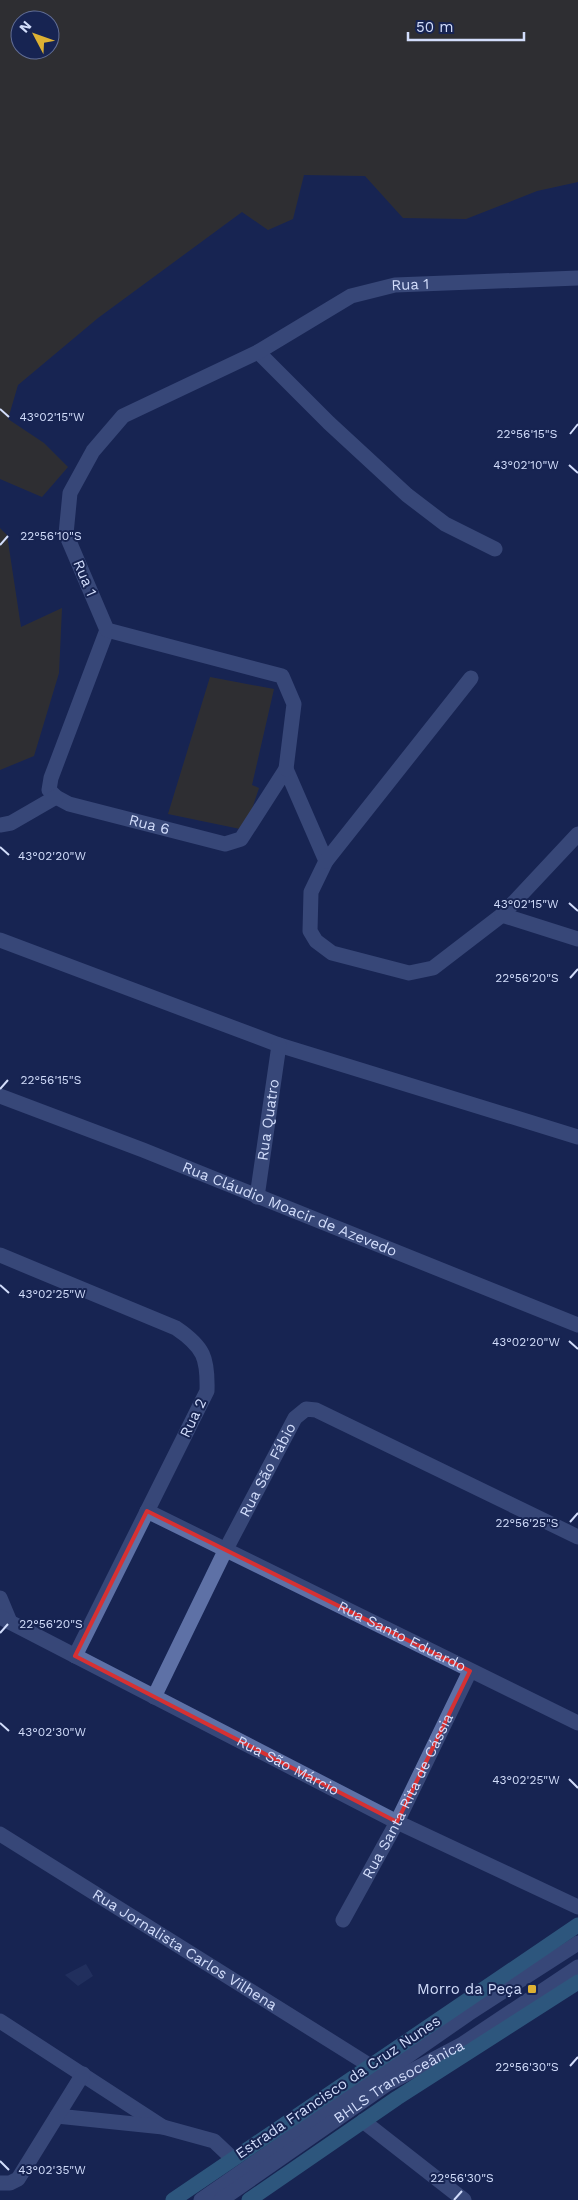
<svg xmlns="http://www.w3.org/2000/svg" width="578" height="2200" viewBox="0 0 578 2200" font-family="'Work Sans',sans-serif">
	<style>
		.green { fill: #4b3b0d; fill-rule: evenodd }
		.building { fill: #2d3c6c }
		.lines { fill: none; stroke-linecap: round; stroke-linejoin: round }
		.minor { stroke: #5e71a6; stroke-width: 15 }
		.major { stroke: #4893b1; stroke-width: 15 }
		.marked { fill: none; stroke: #d63133; stroke-width: 4; stroke-linejoin: round }
		.ticks { fill: none; stroke: #d2ddfb; stroke-width: 2 }
		.poi-dot { fill: #ddb133; stroke: #172452; stroke-width: 2 }
		.labels { text-anchor: middle; dominant-baseline: central; stroke-width: 4; stroke-linejoin: round; paint-order: stroke }
		.street-label { font-size: 15px; fill: #d2ddfb; stroke: #172452 }
		.poi-label { font-size: 15px; fill: #d2ddfb; stroke: #172452; text-anchor: end }
		.ticks-label { font-size: 12px; text-anchor: middle; fill: #d2ddfb; stroke: #172452; stroke-width: 4; stroke-linejoin: round; paint-order: stroke }
	</style>
	<rect width="100%" height="100%" fill="#172452"/>
	<path class="green" d="M0,0H578V182L537,191L466,219L403,218L365,176L304,175L293,219L268,230L242,212L98,318L18,385L8,419L44,443L68,467L42,497L0,479ZM20,20H50V50H20Z
		M0,528L7,535L21,627L62,608L59,673L34,756L0,770Z
		M210,677L274,689L252,785L259,788L245,830L168,814Z"/>
	<path class="building" d="M86,1964L93,1976L78,1986L65,1975Z"/>
	<g class="lines">
		<g class="minor">
			<path d="M258,352L329,423L407,495L445,524L495,549"/>
			<path id="s1" d="M107,630L51,778L49,790L56,797L69,804L225,844L241,839L286,769L326,861L311,892L310,931L316,941L332,953L409,973L433,968L502,915L578,834"/>
			<path id="s2" d="M286,769L294,704L282,676L107,630L66,534L70,493L93,451L123,416L258,352L351,296L395,285L578,278"/>
			<path d="M0,825L11,823L56,797"/>
			<path d="M326,861L471,678"/>
			<path d="M502,915L578,939"/>
			<path d="M0,940L279,1045L578,1137"/>
			<path id="s3" d="M0,1096L143,1150L578,1325"/>
			<path id="s4" d="M257,1197L279,1045"/>
			<path d="M0,1255L176,1328C204,1347 208,1358 207,1391L75,1656"/>
			<path id="s5" d="M147,1511L578,1723"/>
			<path d="M0,1598L10,1622"/>
			<path id="s6" d="M0,1617L397,1822L578,1907"/>
			<path id="s7" d="M154,1697L225,1551L295,1418L306,1409L316,1410L578,1537"/>
			<path id="s8" d="M0,1834L369,2065"/>
			<path id="s9" d="M343,1920L397,1822L470,1671"/>
			<path d="M0,2021L163,2127"/>
			<path d="M57,2116L163,2127L214,2141L232,2158"/>
			<path d="M363,2121L464,2200"/>
			<path d="M0,2183H10L18,2179L83,2074"/>
			<path d="M201,2200L468,2014L578,1943"/>
			<path id="s10" d="M221,2200L387,2084L461,2045L578,1967"/>
		</g>
		<path class="major" d="M173,2200L578,1925
			M249,2200L397,2098L578,1982"/>
	</g>
	<path d="M0 0H578V2200H0ZM147,1511L470,1671L397,1822L75,1656Z" fill="#172452" fill-opacity=".55" fill-rule="evenodd"/>
	<path class="marked" d="M147,1511L470,1671L397,1822L75,1656Z"/>
	<path class="ticks" d="M0,409L9,417M570,434L578,424M569,465L578,473M0,545L8,536M0,847L9,855M569,903L578,911M570,978L578,969M0,1089L8,1080M0,1285L9,1293M569,1341L578,1349M570,1522L578,1513M0,1633L8,1624M0,1723L9,1731M569,1779L578,1788M570,2066L578,2057M0,2161L9,2170M454,2200L462,2191"/>
	<rect class="poi-dot" x="527" y="1984" width="10" height="10" rx="2.5"/>
	<g class="labels">
		<g class="street-label">
			<text stroke="none"><textPath href="#s2" startOffset="835">Rua 1</textPath></text>
			<text transform="translate(85 578) rotate(67)">Rua 1</text>
			<text stroke="none"><textPath href="#s1" startOffset="278">Rua 6</textPath></text>
			<text stroke="none"><textPath href="#s4" startOffset="78">Rua Quatro</textPath></text>
			<text stroke="none"><textPath href="#s3" startOffset="311">Rua Cláudio Moacir de Azevedo</textPath></text>
			<text transform="translate(193 1418) rotate(-64)">Rua 2</text>
			<text stroke="none"><textPath href="#s7" startOffset="254">Rua São Fábio</textPath></text>
			<text stroke="none"><textPath href="#s5" startOffset="284">Rua Santo Eduardo</textPath></text>
			<text stroke="none"><textPath href="#s6" startOffset="324">Rua São Márcio</textPath></text>
			<text stroke="none"><textPath href="#s9" startOffset="140">Rua Santa Rita de Cássia</textPath></text>
			<text stroke="none"><textPath href="#s8" startOffset="218">Rua Jornalista Carlos Vilhena</textPath></text>
			<text stroke="none"><textPath href="#s10" startOffset="214">BHLS Transoceânica</textPath></text>
			<text transform="translate(338 2087) rotate(-34)">Estrada Francisco da Cruz Nunes</text>
		</g>
		<g class="poi-label">
			<text x="522" y="1989">Morro da Peça</text>
		</g>
	</g>
	<g class="ticks-label">
		<text x="52" y="421">43°02'15"W</text>
		<text x="527" y="438">22°56'15"S</text>
		<text x="526" y="469">43°02'10"W</text>
		<text x="51" y="540">22°56'10"S</text>
		<text x="52" y="860">43°02'20"W</text>
		<text x="526" y="908">43°02'15"W</text>
		<text x="527" y="982">22°56'20"S</text>
		<text x="51" y="1084">22°56'15"S</text>
		<text x="52" y="1298">43°02'25"W</text>
		<text x="526" y="1346">43°02'20"W</text>
		<text x="527" y="1527">22°56'25"S</text>
		<text x="51" y="1628">22°56'20"S</text>
		<text x="52" y="1736">43°02'30"W</text>
		<text x="526" y="1784">43°02'25"W</text>
		<text x="527" y="2071">22°56'30"S</text>
		<text x="52" y="2174">43°02'35"W</text>
		<text x="462" y="2182">22°56'30"S</text>
	</g>
	<g transform="translate(35 35) rotate(311)"><circle r="24" fill="#172452" stroke="#626e96"/>
	<path d="M0-4L9 19L0 12L-9 19Z" fill="#ddb133"/>
	<text y="-8" font-size="14" font-weight="bold" text-anchor="middle" fill="#d2ddfb">N</text>
	</g>
	<path d="M408 32v8h116v-8" fill="none" stroke="#d2ddfb" stroke-width="2.5"/>
	<text x="416" y="32" font-size="15" fill="#d2ddfb" stroke="#172452" stroke-width="4" paint-order="stroke">50 m</text>
</svg>
